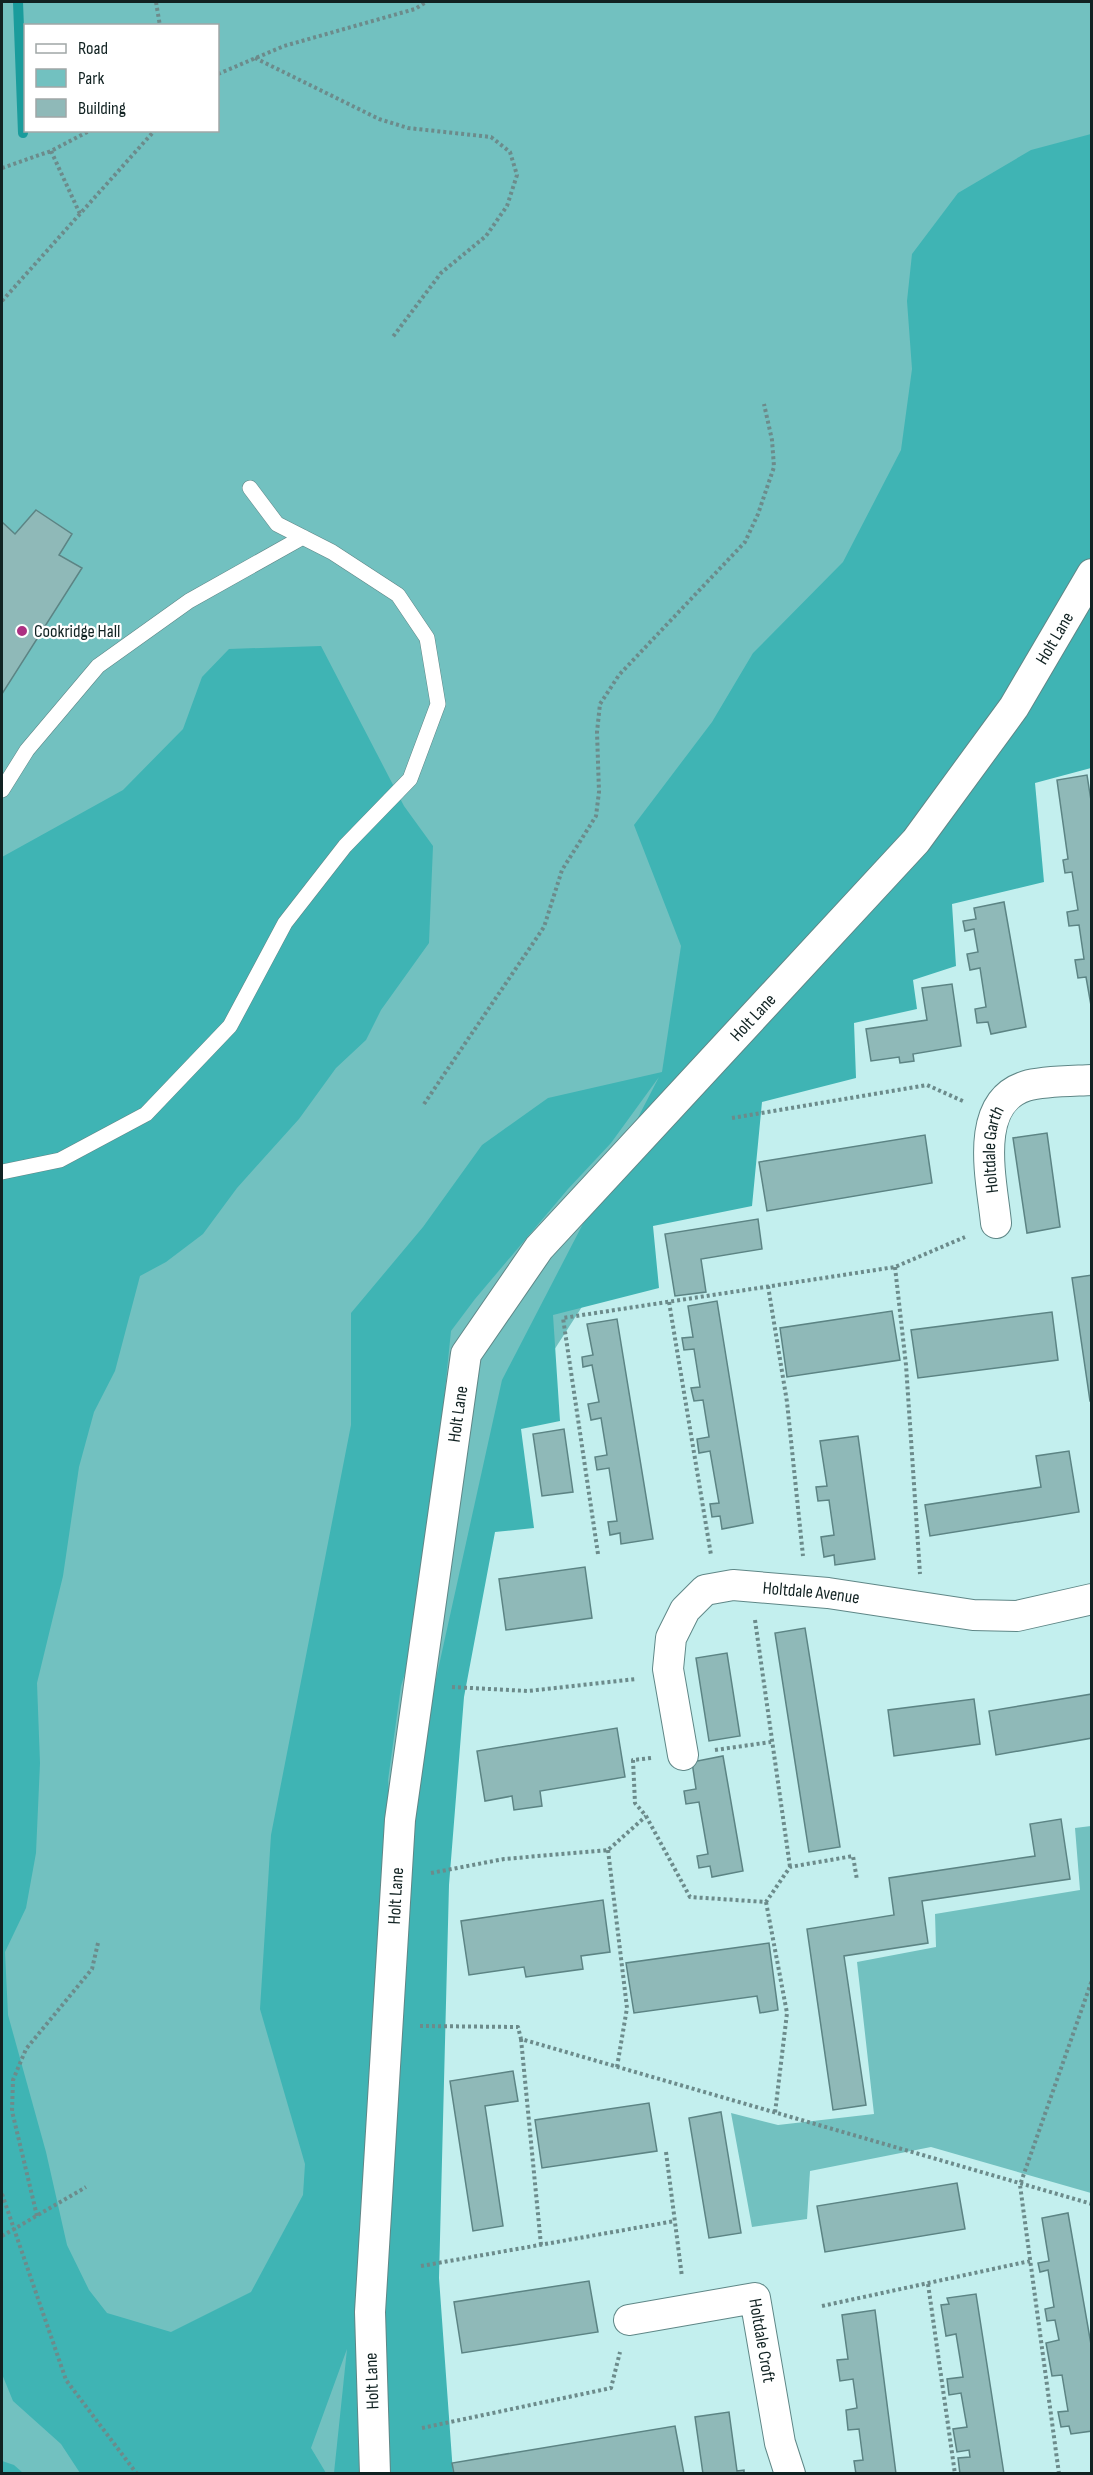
<svg xmlns="http://www.w3.org/2000/svg" width="1093" height="2475" viewBox="0 0 1093 2475" font-family="'Sofia Sans Condensed',sans-serif">
	<style>
		.green { fill: #72c1c0; fill-rule: evenodd }
		.forest { fill: #3fb4b4; fill-rule: evenodd }
		.lines { fill: none; stroke-linecap: round; stroke-linejoin: round }
		.stream { stroke: #1a9c9c; stroke-width: 10 }
		.building { fill: #8fb9b8; stroke: #5c8484; stroke-width: 1.5 }
		.service-casing { stroke: #5f8787; stroke-width: 16 }
		.minor-casing { stroke: #5f8787; stroke-width: 32 }
		.path { stroke: #6c8b8b; stroke-width: 4; stroke-dasharray: 3 3; stroke-linecap: butt }
		.service { stroke: #fff; stroke-width: 15 }
		.minor { stroke: #fff; stroke-width: 30 }
		.poi-dot { fill: #ac3082; stroke: #fff; stroke-width: 2 }
		.labels { text-anchor: middle; dominant-baseline: central; stroke-width: 4.5; stroke-linejoin: round; paint-order: stroke }
		.poi-label { font-size: 18px; fill: #122; stroke: #fff; text-anchor: start }
		.street-label { font-size: 18px; fill: #122; stroke: #fff }
	</style>
	<rect width="100%" height="100%" fill="#c3efee"/>
	<path class="green" d="M2,2H1091V477L952,733L518,1406L426,1855L335,2473L2,2474ZM26,26H218V130H26Z
		M1091,1826V2193L931,2147L810,2171L807,2219L752,2227L731,2113L778,2125L874,2114L857,1962L936,1947L935,1914L1080,1890L1075,1828Z"/>
	<path class="forest" d="M1091,134V768L1035,783L1044,882L952,904L956,966L913,980L917,1009L854,1023L856,1078L762,1102L752,1206L653,1226L659,1288L553,1315L560,1421L521,1429L534,1528L495,1532L464,1697L449,1885L439,2278L453,2473H334L347,2349L311,2448L326,2473H80L61,2444L13,2401L2,2374V857L123,790L183,729L202,677L229,649L321,646L404,806L433,846L429,943L381,1010L366,1040L336,1068L299,1119L237,1188L203,1234L166,1262L140,1276L115,1371L94,1412L79,1467L63,1576L37,1683L40,1763L36,1853L26,1908L5,1952L8,2015L46,2152L67,2245L89,2290L107,2313L171,2332L251,2292L303,2195L305,2164L260,2009L271,1835L351,1425V1313L423,1227L482,1145L548,1098L662,1072L681,946L634,825L712,722L753,653L843,562L901,450L912,369L907,301L912,254L958,193L1031,150ZM659,1077L502,1380L398,1851L395,1875L388,1780L401,1686L433,1583L442,1419L451,1331L475,1299L568,1189L611,1143Z
		M2,2461L14,2465L23,2473H2Z"/>
	<g class="lines">
		<path class="stream" d="M18,2L23,133"/>
	</g>
	<path class="building" d="M36,510L72,534L59,555L82,568L2,694V522L15,534Z
		M1087,775L1092,807V1011L1086,977L1078,978L1075,960L1084,959L1079,925L1069,926L1067,912L1078,910L1072,872L1065,873L1063,860L1068,859L1057,780Z
		M1004,902L1026,1027L991,1034L988,1022L977,1023L975,1009L986,1007L980,968L970,970L967,954L978,952L974,929L965,931L963,921L976,919L974,908Z
		M952,984L961,1046L913,1054L914,1061L900,1063L899,1057L871,1061L866,1029L927,1020L922,988Z
		M1047,1133L1060,1227L1027,1233L1013,1138Z
		M925,1135L932,1183L767,1211L759,1162Z
		M758,1219L762,1249L701,1259L706,1292L675,1296L665,1234Z
		M1092,1275V1401H1090L1072,1278Z
		M717,1301L753,1523L722,1529L720,1516L712,1517L710,1504L719,1503L710,1451L699,1453L697,1439L709,1437L703,1400L694,1401L691,1388L700,1387L694,1349L684,1350L682,1338L693,1337L688,1306Z
		M892,1311L900,1360L787,1377L780,1328Z
		M1052,1312L1058,1360L918,1378L911,1330Z
		M617,1319L653,1539L621,1544L620,1533L610,1535L608,1522L617,1521L609,1468L597,1470L595,1457L607,1455L601,1418L591,1420L588,1404L599,1402L592,1365L583,1367L582,1357L593,1355L587,1324Z
		M564,1429L573,1492L542,1496L533,1434Z
		M858,1436L875,1559L835,1565L834,1555L824,1557L821,1537L834,1535L829,1500L818,1501L816,1487L827,1486L820,1441Z
		M1069,1451L1079,1512L930,1536L925,1505L1041,1487L1036,1456Z
		M585,1567L592,1618L506,1630L499,1579Z
		M805,1628L840,1847L809,1852L775,1633Z
		M727,1653L740,1736L709,1741L696,1658Z
		M1092,1694V1738L996,1755L989,1711Z
		M974,1699L980,1744L894,1756L888,1710Z
		M617,1728L625,1777L540,1791L542,1806L514,1810L512,1796L485,1801L477,1751Z
		M723,1756L743,1871L712,1877L710,1866L699,1868L697,1856L708,1854L699,1802L686,1804L684,1791L696,1789L692,1762Z
		M1061,1819L1070,1879L922,1901L928,1943L844,1956L866,2105L833,2110L807,1929L894,1915L889,1878L1035,1856L1030,1824Z
		M603,1900L610,1952L581,1956L583,1969L526,1977L524,1967L469,1975L461,1921Z
		M769,1943L778,2010L760,2013L757,1996L634,2013L626,1963Z
		M513,2071L518,2101L485,2106L503,2226L473,2231L450,2081Z
		M649,2103L657,2151L542,2168L535,2120Z
		M721,2112L741,2233L709,2238L689,2118Z
		M957,2183L965,2229L825,2252L817,2206Z
		M1068,2213L1092,2350V2431L1071,2434L1069,2426L1061,2427L1058,2412L1068,2411L1062,2375L1052,2376L1046,2343L1059,2340L1055,2320L1047,2321L1045,2309L1054,2307L1048,2270L1040,2272L1038,2263L1049,2261L1042,2218Z
		M589,2281L598,2332L462,2353L454,2302Z
		M976,2294L1004,2474H960L958,2458L970,2457L969,2450L957,2452L953,2429L967,2427L961,2393L949,2395L947,2379L963,2377L956,2334L946,2336L941,2305L949,2304L947,2298Z
		M875,2310L896,2474H856L854,2461L863,2460L859,2429L848,2430L846,2410L857,2408L853,2379L840,2381L837,2360L848,2359L842,2315Z
		M729,2412L737,2471L744,2470V2474H703L695,2417Z
		M675,2426L684,2474H454L452,2463Z"/>
	<g class="lines">
		<g class="service-casing">
			<path id="service" d="M2,790L27,750L98,666L189,601L303,537
				M2,1172L60,1160L146,1114L230,1026L285,923L345,846L410,779L438,704L427,638L398,595L332,552L277,524L250,488"/>
		</g>
		<g class="minor-casing">
			<g id="minor">
				<path id="s1" d="M996,1223C992,1181 972,1103 1026,1086C1042,1081 1074,1081 1092,1080"/>
				<path id="s2" d="M683,1755L668,1669L671,1638L685,1610L705,1590L733,1585L828,1593L973,1615L1017,1616L1092,1599"/>
				<path id="s3" d="M629,2320L755,2298L780,2443L790,2474"/>
				<path id="s4" d="M375,2474L370,2312L400,1820L466,1354L539,1248L916,841L1014,707L1092,574"/>
			</g>
		</g>
		<path class="path" d="M156,2L160,26
			M255,58L379,119L408,128L491,137L510,152L517,175L507,206L486,236L441,273L392,338
			M218,74L284,46L415,9L426,2
			M51,151L80,214
			M2,168L51,151L91,130
			M2,301L155,130
			M424,1104L544,927L562,870L596,816L599,792L597,732L600,704L619,675L745,542L758,514L774,467L772,440L764,404
			M732,1118L927,1085L965,1102
			M895,1267L906,1365L920,1574
			M768,1286L787,1402L803,1556
			M669,1302L711,1555
			M598,1554L563,1318L895,1267L965,1237
			M755,1620L790,1867
			M452,1687L528,1691L636,1679
			M715,1750L771,1742
			M651,1758L633,1760L635,1803L646,1816L690,1897L766,1902L790,1867L853,1856L857,1880
			M608,1850L627,2008L617,2067
			M431,1873L504,1859L608,1850L646,1816
			M766,1902L787,2013L775,2113
			M420,2026L518,2027L521,2039L1092,2204
			M521,2039L541,2245
			M666,2152L682,2277
			M2,2194L66,2380L137,2474
			M37,2216L12,2111L13,2080L26,2049L92,1969L98,1943
			M2,2236L86,2187
			M421,2266L675,2221
			M928,2284L955,2474
			M822,2306L1030,2261
			M422,2428L611,2388L620,2352
			M1059,2474L1020,2185L1092,1980"/>
		<use href="#service" class="service"/>
		<use href="#minor" class="minor"/>
	</g>
	<circle class="poi-dot" cx="22" cy="631" r="6"/>
	<g class="labels">
		<g class="poi-label">
			<text x="34" y="631">Cookridge Hall</text>
		</g>
		<g class="street-label">
			<text stroke="none"><textPath href="#s4" startOffset="2055">Holt Lane</textPath></text>
			<text stroke="none"><textPath href="#s4" startOffset="1569">Holt Lane</textPath></text>
			<text stroke="none"><textPath href="#s1" startOffset="74">Holtdale Garth</textPath></text>
			<text stroke="none"><textPath href="#s4" startOffset="1065">Holt Lane</textPath></text>
			<text stroke="none"><textPath href="#s2" startOffset="285">Holtdale Avenue</textPath></text>
			<text stroke="none"><textPath href="#s4" startOffset="579">Holt Lane</textPath></text>
			<text stroke="none"><textPath href="#s3" startOffset="171">Holtdale Croft</textPath></text>
			<text transform="translate(372 2381) rotate(-92)">Holt Lane</text>
		</g>
	</g>
	<rect width="1093" height="2475" fill="none" stroke="#112222" stroke-width="6"/>
	<rect x="24" y="24" width="195" height="108" fill="#ffffff" stroke="#a0a7a7" stroke-width="1.5"/>
	<rect x="36" y="44" width="30" height="9" fill="#ffffff" stroke="#a0a7a7" stroke-width="1.5"/>
	<text x="78" y="54" font-size="18" fill="#112222">Road</text>
	<rect x="36" y="69" width="30" height="18" fill="#72c1c0" stroke="#a0a7a7" stroke-width="1.5"/>
	<text x="78" y="84" font-size="18" fill="#112222">Park</text>
	<rect x="36" y="99" width="30" height="18" fill="#8fb9b8" stroke="#a0a7a7" stroke-width="1.5"/>
	<text x="78" y="114" font-size="18" fill="#112222">Building</text>
</svg>
